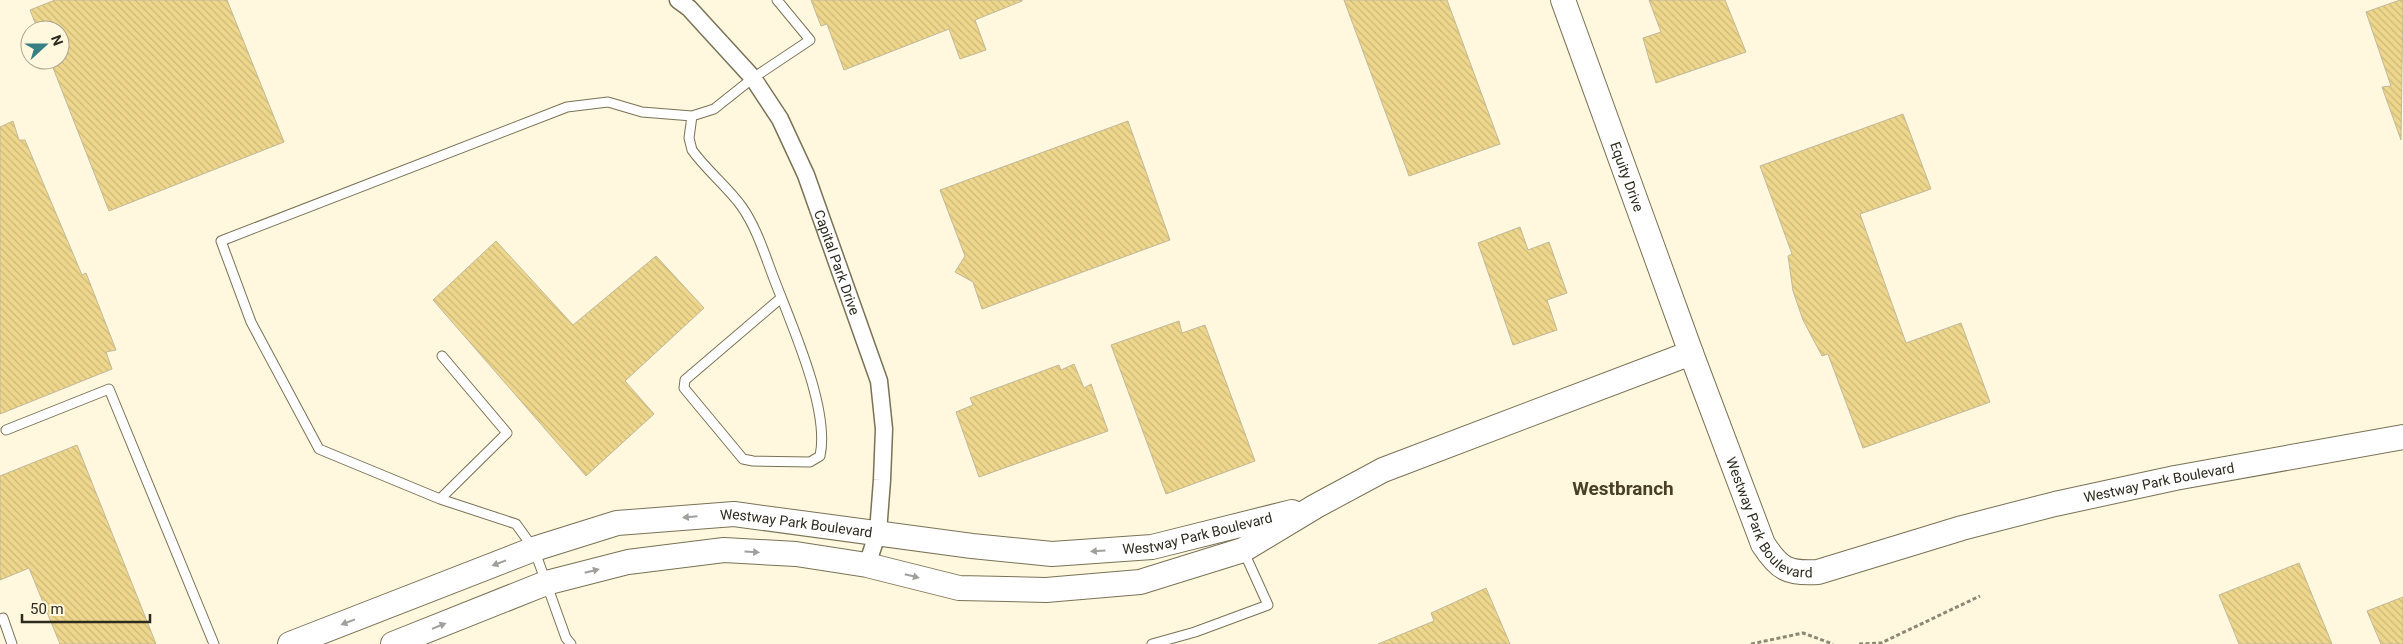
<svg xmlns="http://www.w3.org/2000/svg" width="2403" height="644" viewBox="0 0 2403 644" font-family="Roboto,sans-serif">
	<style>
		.building { fill: url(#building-back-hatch); stroke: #c2b99b }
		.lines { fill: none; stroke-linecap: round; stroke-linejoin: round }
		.lane-casing { stroke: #7a7256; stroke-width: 11 }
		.street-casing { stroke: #7a7256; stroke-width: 19 }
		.secondary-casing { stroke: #7a7256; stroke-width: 26 }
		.path { stroke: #8d8876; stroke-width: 3; stroke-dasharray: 4 2.5; stroke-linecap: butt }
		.lane { stroke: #fff; stroke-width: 9 }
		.street { stroke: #fff; stroke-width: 16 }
		.secondary { stroke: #fff; stroke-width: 24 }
		.oneway { fill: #a09f9a }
		.labels { text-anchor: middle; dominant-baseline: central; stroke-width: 4; stroke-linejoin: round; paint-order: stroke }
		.street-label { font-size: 14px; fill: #2d2a1e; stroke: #fff7de }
		.district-label { font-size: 19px; font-weight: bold; fill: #484026; stroke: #fff7de }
	</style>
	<defs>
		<pattern id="building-back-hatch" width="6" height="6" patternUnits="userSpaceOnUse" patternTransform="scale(1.25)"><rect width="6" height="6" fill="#eed78c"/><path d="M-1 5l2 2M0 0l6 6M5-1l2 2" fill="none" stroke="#ccb978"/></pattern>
	</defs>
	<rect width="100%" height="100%" fill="#fff7de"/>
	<path class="building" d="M55,0H227L284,142L109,211L50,60H60V30H38L30,10Z
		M811,0H1022V1L975,20L986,50L960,59L949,29L844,70L827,24L821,26Z
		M1344,0H1447L1500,144L1409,176Z
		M1649,0H1725L1746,52L1656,83L1643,38L1661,32Z
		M2400,0H2403L2401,140L2382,87L2391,86L2366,12Z
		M1903,114L1931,189L1860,214L1906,343L1961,323L1990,402L1863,448L1828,354L1822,356L1803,320L1793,291L1788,256L1792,254L1760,166Z
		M13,121L19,140H25L82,275L86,273L116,350L106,352L112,369L0,414V127Z
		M1128,121L1170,240L982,309L973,282L955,272L965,256L940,190Z
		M1520,227L1528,250L1549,242L1567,293L1547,300L1557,330L1513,345L1478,243Z
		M496,241L573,325L656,256L704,308L625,381L654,414L586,476L433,300Z
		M1179,321L1182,333L1205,325L1255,461L1166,494L1111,345Z
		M1074,364L1084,388L1091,384L1108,431L979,477L956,412L973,405L970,398L1059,365L1061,370Z
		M77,445L156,644H60L29,568L0,580V476Z
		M2299,563L2332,644H2239L2219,595Z
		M1486,588L1510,644H1378L1434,621L1431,613Z
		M2403,597V644H2381L2367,611Z"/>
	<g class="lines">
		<g class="lane-casing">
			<path id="lane" d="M692,116L689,138L692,150C707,171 728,187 742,207C758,230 766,259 776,284C793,328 830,411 820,456L810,462L753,461L743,459L684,388L685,380L781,298
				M6,430L109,389L214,644
				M440,499L507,433L442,356
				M0,620L3,618L12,644
				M571,644L566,638L534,549L516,524L440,499L319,449L251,322L221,241L567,107L608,102L642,112L692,116L714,109L753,78L810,40L777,0
				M1152,644L1195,632L1268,605L1243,550"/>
		</g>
		<g class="street-casing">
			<g id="street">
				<path id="s1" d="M678,0L689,8L753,78L780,119L806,175L879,381L884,429L882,480L878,532L867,565"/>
			</g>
		</g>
		<g class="secondary-casing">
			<g id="secondary">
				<path id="s2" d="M1563,0L1691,353L1763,544C1779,569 1788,574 1818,572L1962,528L2055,504L2175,478L2403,437"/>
				<path id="s3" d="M290,644L534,549L617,523L734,514L972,546L1052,554L1152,547L1292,512"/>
				<path d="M393,644L546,583L628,562L724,550L796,554L867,565L959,588L1046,590L1140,582L1243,550L1316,506L1383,470L1691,353"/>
			</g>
		</g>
		<path class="path" d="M1751,644L1803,633L1833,644
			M1859,644L1881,643L1980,596"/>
		<use href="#lane" class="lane"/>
		<use href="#street" class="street"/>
		<use href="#secondary" class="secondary"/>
	</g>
	<defs><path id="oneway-solid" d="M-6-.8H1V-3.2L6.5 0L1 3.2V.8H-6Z" transform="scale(1.25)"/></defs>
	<g class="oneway">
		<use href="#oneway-solid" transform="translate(690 517) rotate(175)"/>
		<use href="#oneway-solid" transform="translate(1098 551) rotate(176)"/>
		<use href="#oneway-solid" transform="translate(752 552) rotate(3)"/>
		<use href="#oneway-solid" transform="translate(499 563) rotate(159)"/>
		<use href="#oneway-solid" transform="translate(592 571) rotate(-14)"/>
		<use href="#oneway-solid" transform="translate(912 576) rotate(14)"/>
		<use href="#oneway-solid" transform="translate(348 622) rotate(159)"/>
		<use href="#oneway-solid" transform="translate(439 626) rotate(-22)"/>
	</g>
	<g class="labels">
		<g class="street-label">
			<text stroke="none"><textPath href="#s2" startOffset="188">Equity Drive</textPath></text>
			<text stroke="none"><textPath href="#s1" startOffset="312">Capital Park Drive</textPath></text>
			<text stroke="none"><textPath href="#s2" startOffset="999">Westway Park Boulevard</textPath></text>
			<text stroke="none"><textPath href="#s2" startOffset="564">Westway Park Boulevard</textPath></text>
			<text stroke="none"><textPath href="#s3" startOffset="529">Westway Park Boulevard</textPath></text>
			<text stroke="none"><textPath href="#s3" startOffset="934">Westway Park Boulevard</textPath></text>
		</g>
		<g class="district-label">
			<text x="1623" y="488">Westbranch</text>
		</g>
	</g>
	<g transform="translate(45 45) rotate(69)"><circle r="24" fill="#fff7de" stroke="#aba591"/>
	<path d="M0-4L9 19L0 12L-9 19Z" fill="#367f83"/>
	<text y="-8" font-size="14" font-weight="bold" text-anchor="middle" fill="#2d2a1e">N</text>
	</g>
	<path d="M22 614v8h128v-8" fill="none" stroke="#2d2a1e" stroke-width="2.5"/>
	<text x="30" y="614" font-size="15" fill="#2d2a1e" stroke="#fff7de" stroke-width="4" paint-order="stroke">50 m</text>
</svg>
